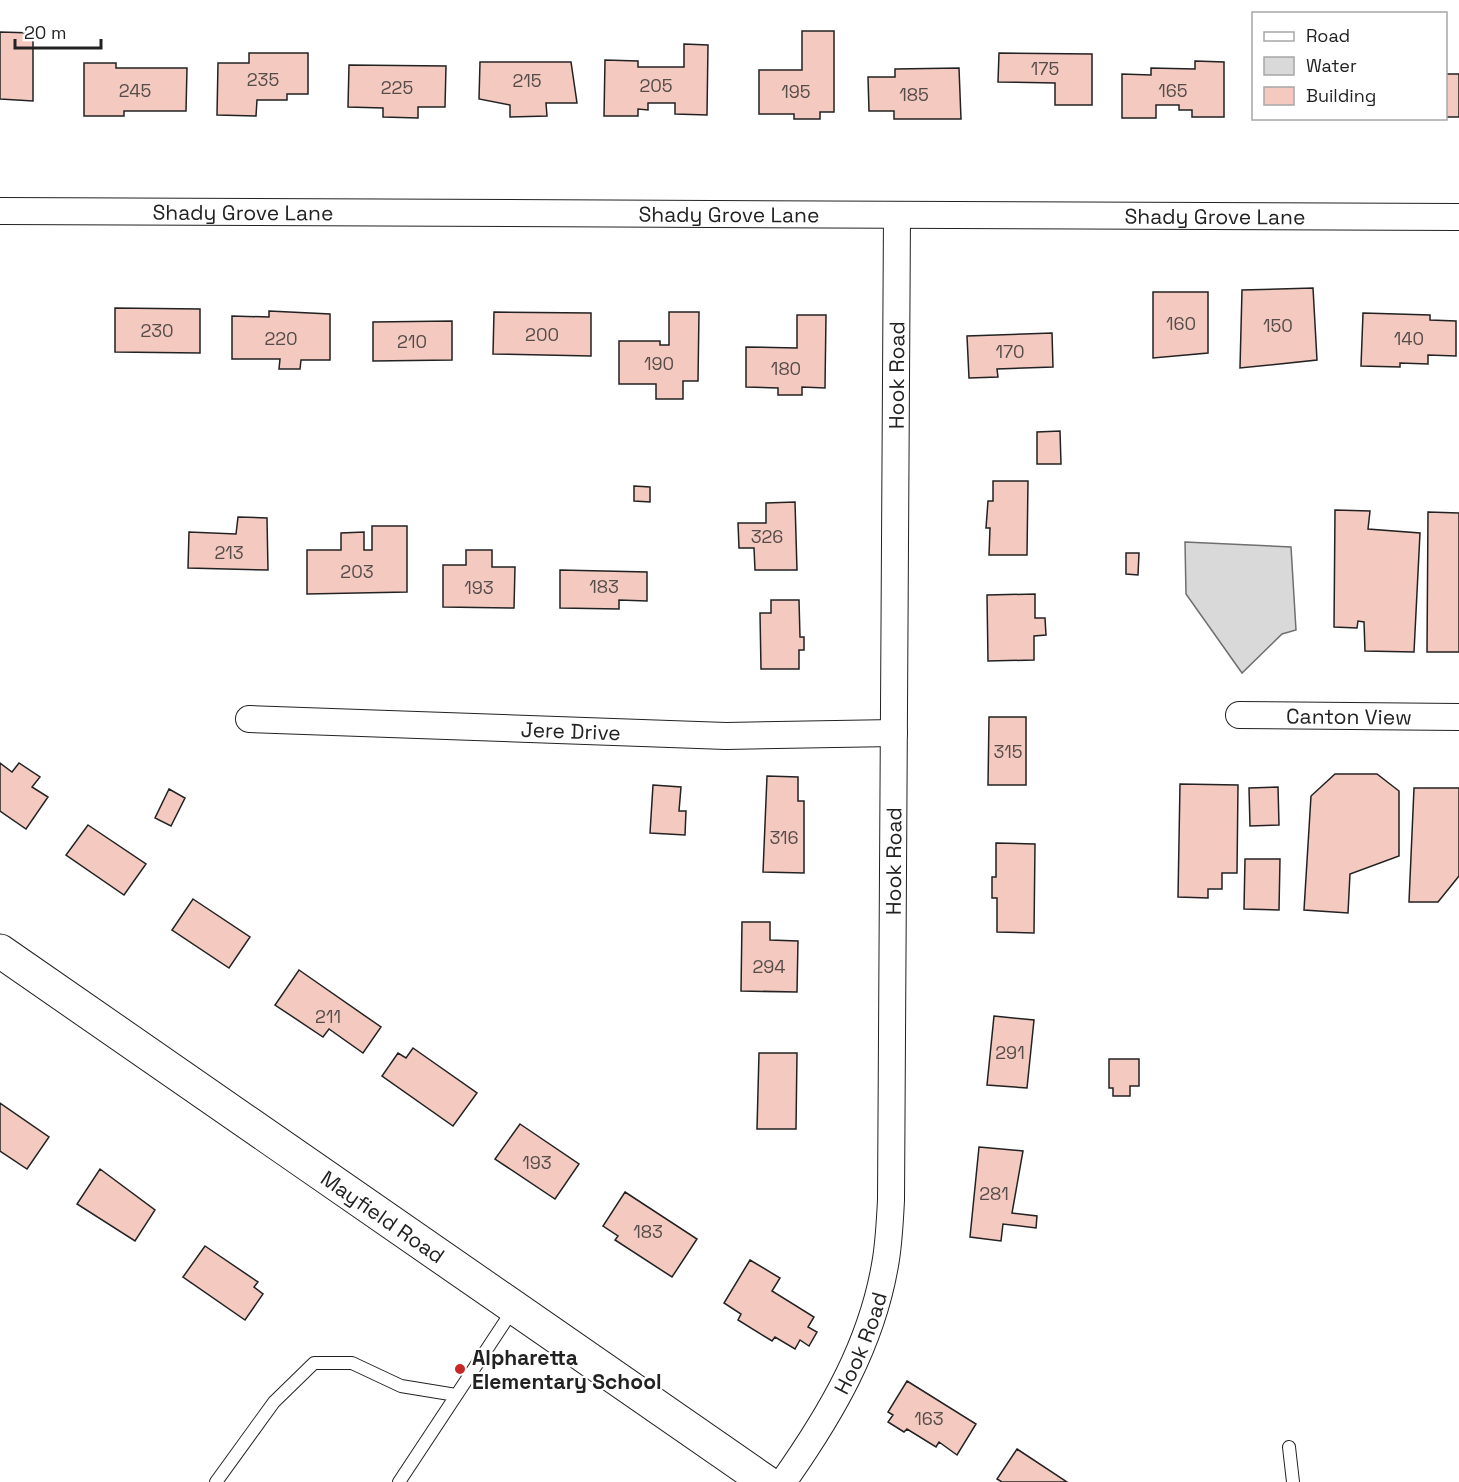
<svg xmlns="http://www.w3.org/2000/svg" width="1459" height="1482" viewBox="0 0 1459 1482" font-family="'Space Grotesk',sans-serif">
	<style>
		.water { fill: #d9d9d9; stroke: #6f6f6f; stroke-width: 1.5 }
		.building { fill: #f3c9c0; stroke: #222; stroke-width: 1.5 }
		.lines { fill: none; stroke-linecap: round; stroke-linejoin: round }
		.lane-casing { stroke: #222; stroke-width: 14 }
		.street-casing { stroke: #222; stroke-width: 28 }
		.secondary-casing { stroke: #222; stroke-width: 35 }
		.lane { stroke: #fff; stroke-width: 12 }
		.street { stroke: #fff; stroke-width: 26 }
		.secondary { stroke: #fff; stroke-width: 33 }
		.poi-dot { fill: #c62828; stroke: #fff; stroke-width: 2 }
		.labels { text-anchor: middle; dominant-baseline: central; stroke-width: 4.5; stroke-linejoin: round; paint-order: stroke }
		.number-label { font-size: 18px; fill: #564c4a }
		.street-label { font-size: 21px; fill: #222; stroke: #fff }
		.poi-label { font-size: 21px; font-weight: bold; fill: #222; stroke: #fff; text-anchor: start }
	</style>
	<rect width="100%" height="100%" fill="#fff"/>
	<path class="water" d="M1185,542L1291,547L1296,630L1282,634L1242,673L1186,594Z"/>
	<path class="building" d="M802,31H834V112H820V119H794V114H759V70H802Z
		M0,32L33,33V101L0,99Z
		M684,44L708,45L707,115L675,114V103H648V110L638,109V116H604L605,60L638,61V67H684Z
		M249,53H308V94H287V100H257L256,116L217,115L218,63H249Z
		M999,53L1092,54V105H1055V83L998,82Z
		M1195,61L1224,62V117H1192V110H1179V105H1156V118H1122V74L1151,75V68L1195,69Z
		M480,62H571L577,103H546L547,116L510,117V105L479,99Z
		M84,63H116V68H187L186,111H124V116H84Z
		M349,65L446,66L445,107H418V118L383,117V108L348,107Z
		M959,68L961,119H894V111H869L868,77H895V69Z
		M1446,74H1459V117H1446Z
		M1313,288L1317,360L1240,368L1242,290Z
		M1153,292H1208V353L1153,358Z
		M115,308L200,309V353L115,352Z
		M269,311L330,314V360H301L300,369H279L280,359H232V316L269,317Z
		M494,312L591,313V356L493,354Z
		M669,312H699L698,381H683V399H656V384H619V341H660V345H669Z
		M1363,313L1430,315V320L1456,321V356L1428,355V364L1400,363V367L1361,366Z
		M797,315H826L825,388L802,387V395H778V388L746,387V347L797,348Z
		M452,321V360L373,361V322Z
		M1052,333L1053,367L997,369L998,377L969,378L967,336Z
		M1060,431L1061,464H1037V432Z
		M993,481H1028L1027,555H989L990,528H986L988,501H993Z
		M634,486L650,487V502L634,501Z
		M795,502L797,570H755L754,548H739L738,523H766V503Z
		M1335,510L1370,511L1368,529L1420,533L1414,652L1365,651L1364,622L1358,621L1357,628L1334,627Z
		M1428,512L1459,513V652H1427Z
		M238,517L267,518L268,570L188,568L189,532L236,534Z
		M372,526H407V592L307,594V550H341V533L364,532V550H372Z
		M466,550H492V567H515L514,608L443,607V565H466Z
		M1126,553H1139L1138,575L1126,574Z
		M560,570L647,572V601L619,600V609L560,608Z
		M1035,594V618H1045L1046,635L1034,636V660L988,661L987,595Z
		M771,600H799L800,637H804V650H799V669H761L760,613H771Z
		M989,717H1026V785H988Z
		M0,763L12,772L19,763L40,777L32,787L48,797L26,829L0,811Z
		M1335,774H1377L1399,791V856L1350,874L1348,913L1304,910L1311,796Z
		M767,776L798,777V801H804V873L763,872Z
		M1180,784L1238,785L1237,873H1222V889H1208V898L1178,897Z
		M653,785L681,787L679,811H686L685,835L650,833Z
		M1278,787L1279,825L1250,826L1249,788Z
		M1414,788H1459V876L1438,902H1409Z
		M169,789L185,798L171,826L155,818Z
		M88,825L146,864L124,895L66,855Z
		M996,843L1035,844L1034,933L997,932V898H992V877H996Z
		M1245,859H1280L1279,910L1244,909Z
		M193,899L250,937L229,968L172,930Z
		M742,922H770V940L798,941L797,992L741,991Z
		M299,970L381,1027L363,1053L329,1029L323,1037L275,1005Z
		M994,1016L1034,1020L1027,1088L987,1085Z
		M413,1048L477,1093L453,1126L382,1076L398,1053L406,1058Z
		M759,1053H797L796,1129H757Z
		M1109,1059H1139V1086H1130V1096H1113V1088H1109Z
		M0,1103L49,1137L27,1169L0,1151Z
		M520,1124L579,1164L555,1199L495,1159Z
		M979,1147L1023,1151L1012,1213L1037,1216L1036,1228L1003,1224L1001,1241L970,1237Z
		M100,1169L155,1210L135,1241L77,1204Z
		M625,1192L697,1239L672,1277L615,1240L618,1236L603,1226Z
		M205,1246L258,1282L254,1287L263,1294L245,1320L183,1277Z
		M750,1260L780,1278L772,1291L814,1317L808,1327L817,1332L809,1346L800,1340L795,1349L775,1337L772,1341L738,1320L741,1314L724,1303Z
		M907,1381L976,1424L957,1455L939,1442L936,1447L907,1429L904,1432L888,1422L893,1415L888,1412Z
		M1017,1449L1067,1482H1002L997,1479Z"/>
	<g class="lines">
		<g class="lane-casing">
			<path id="lane" d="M1289,1447L1293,1482
				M216,1482L274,1402L314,1363H352L401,1386L456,1395
				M399,1482L514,1308"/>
		</g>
		<g class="street-casing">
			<g id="street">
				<path id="s1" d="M0,211L1459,217"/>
				<path id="s2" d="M1239,715L1459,717"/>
				<path id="s3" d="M249,719L726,736L894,733"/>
				<path id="s4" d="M783,1482C831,1414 873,1343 886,1259C889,1240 890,1220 891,1200L897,215"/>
			</g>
		</g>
		<g class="secondary-casing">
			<g id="secondary">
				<path id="s5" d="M0,951L766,1482"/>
			</g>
		</g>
		<use href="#lane" class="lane"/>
		<use href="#street" class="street"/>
		<use href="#secondary" class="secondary"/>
	</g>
	<circle class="poi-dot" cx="460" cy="1369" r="6"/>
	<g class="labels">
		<g class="number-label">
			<text x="1045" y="68">175</text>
			<text x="263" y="79">235</text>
			<text x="527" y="80">215</text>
			<text x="656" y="85">205</text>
			<text x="397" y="87">225</text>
			<text x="135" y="90">245</text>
			<text x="1173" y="90">165</text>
			<text x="796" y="91">195</text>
			<text x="914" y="94">185</text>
			<text x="1181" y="323">160</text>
			<text x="1278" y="325">150</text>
			<text x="157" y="330">230</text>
			<text x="542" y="334">200</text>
			<text x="281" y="338">220</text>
			<text x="1409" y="338">140</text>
			<text x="412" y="341">210</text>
			<text x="1010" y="351">170</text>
			<text x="659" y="363">190</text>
			<text x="786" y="368">180</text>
			<text x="767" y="536">326</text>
			<text x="229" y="552">213</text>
			<text x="357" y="571">203</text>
			<text x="604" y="586">183</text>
			<text x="479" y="587">193</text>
			<text x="1008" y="751">315</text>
			<text x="784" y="837">316</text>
			<text x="769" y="966">294</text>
			<text x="328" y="1016">211</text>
			<text x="1010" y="1052">291</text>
			<text x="537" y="1162">193</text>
			<text x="994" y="1193">281</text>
			<text x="648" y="1231">183</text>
			<text x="929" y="1418">163</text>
		</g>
		<g class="street-label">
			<text stroke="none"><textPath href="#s1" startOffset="243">Shady Grove Lane</textPath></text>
			<text stroke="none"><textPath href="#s1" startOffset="729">Shady Grove Lane</textPath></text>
			<text stroke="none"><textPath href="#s1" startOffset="1215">Shady Grove Lane</textPath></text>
			<text stroke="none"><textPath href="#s4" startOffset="1132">Hook Road</textPath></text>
			<text stroke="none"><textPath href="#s2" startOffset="110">Canton View</textPath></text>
			<text stroke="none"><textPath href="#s3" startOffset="322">Jere Drive</textPath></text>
			<text stroke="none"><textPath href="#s4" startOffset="646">Hook Road</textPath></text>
			<text stroke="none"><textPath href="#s5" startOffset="466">Mayfield Road</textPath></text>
			<text stroke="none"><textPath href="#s4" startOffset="160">Hook Road</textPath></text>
		</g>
		<g class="poi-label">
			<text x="472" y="1357">Alpharetta<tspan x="472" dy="24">Elementary School</tspan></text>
		</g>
	</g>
	<rect x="1252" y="12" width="195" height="108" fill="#ffffff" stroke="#a7a7a7" stroke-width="1.5"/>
	<rect x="1264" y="32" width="30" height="9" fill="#ffffff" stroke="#a7a7a7" stroke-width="1.5"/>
	<text x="1306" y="42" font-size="18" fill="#222222">Road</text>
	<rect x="1264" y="57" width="30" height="18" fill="#d9d9d9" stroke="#a7a7a7" stroke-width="1.5"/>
	<text x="1306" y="72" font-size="18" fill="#222222">Water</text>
	<rect x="1264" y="87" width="30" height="18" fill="#f3c9c0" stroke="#a7a7a7" stroke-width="1.5"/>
	<text x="1306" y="102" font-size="18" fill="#222222">Building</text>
	<path d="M15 39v9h86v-9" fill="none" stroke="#222222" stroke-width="3"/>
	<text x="24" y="39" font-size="18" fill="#222222" stroke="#ffffff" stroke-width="4.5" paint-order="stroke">20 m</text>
</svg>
